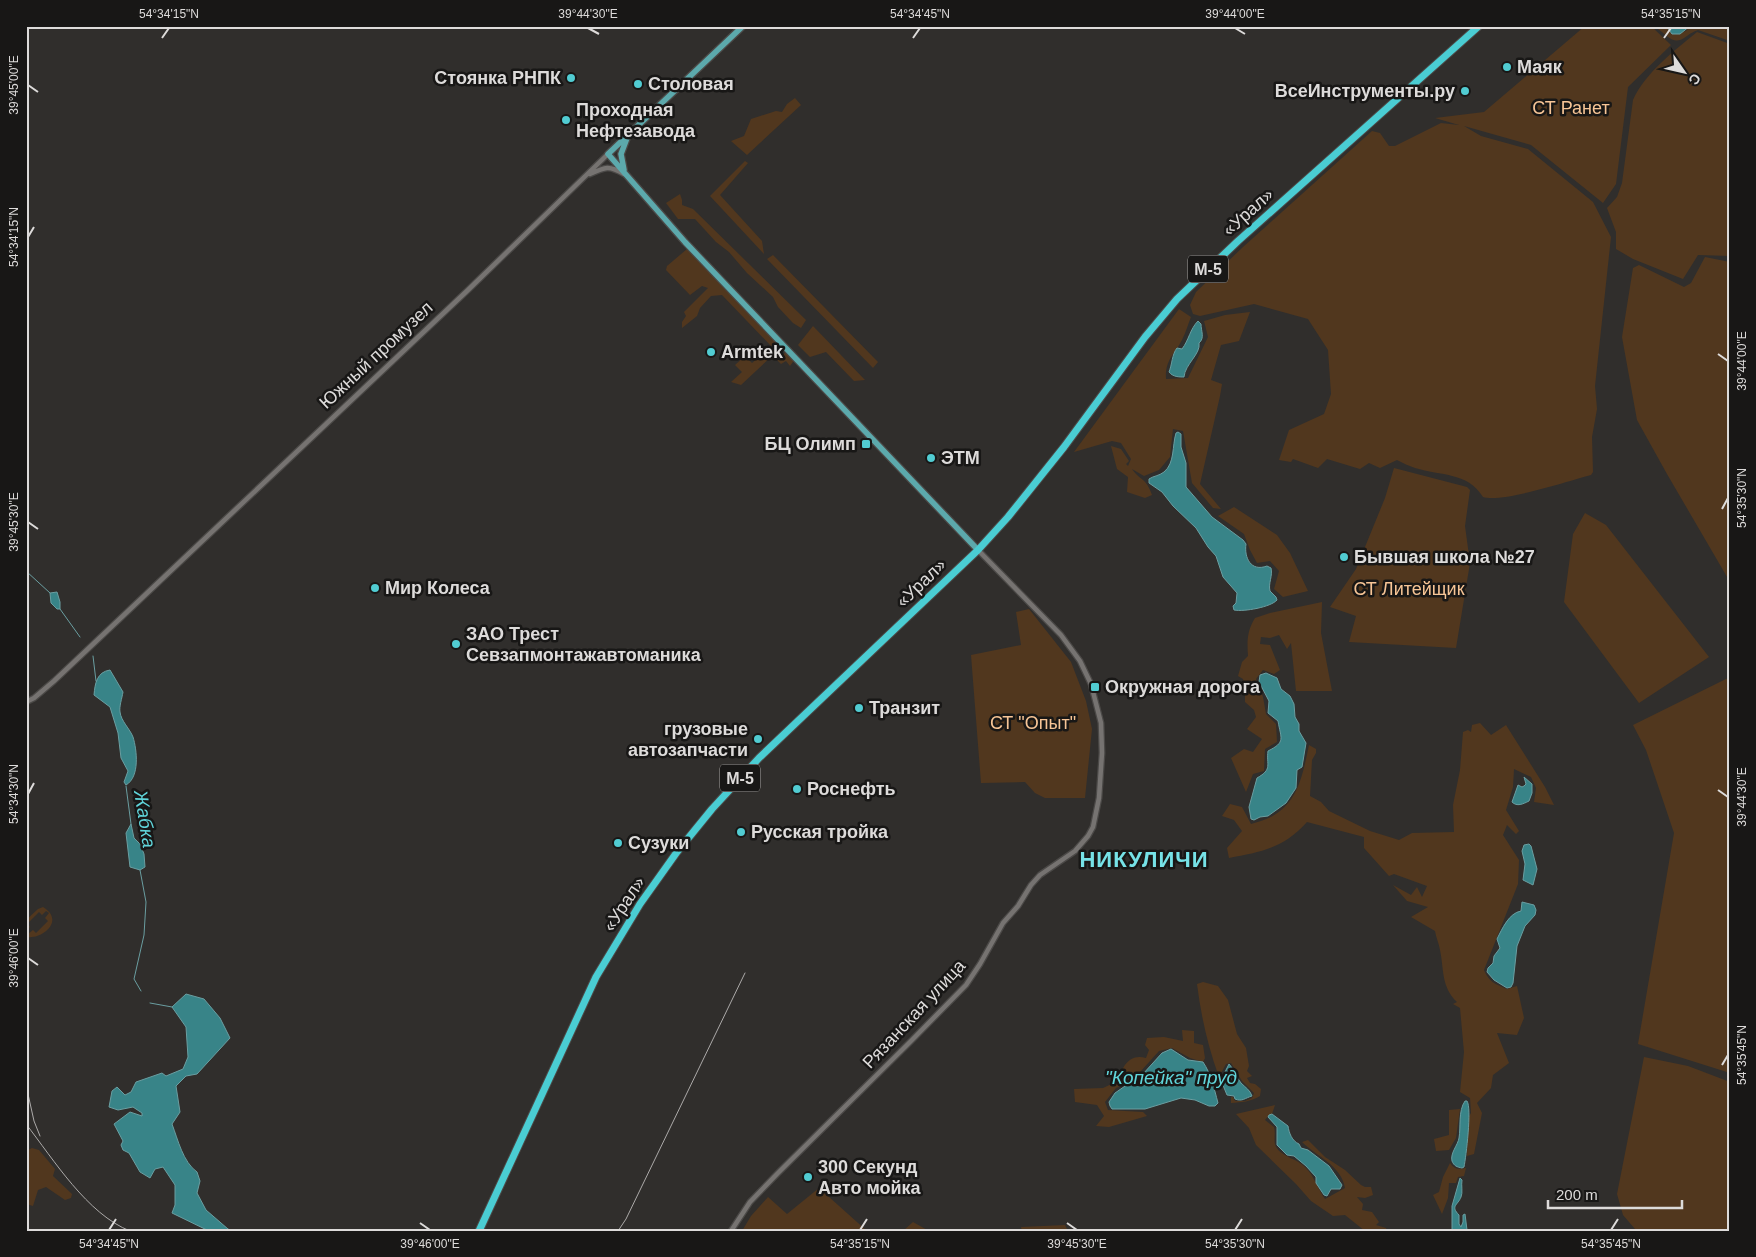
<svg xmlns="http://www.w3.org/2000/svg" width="1756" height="1257" viewBox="0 0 1756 1257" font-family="Helvetica,sans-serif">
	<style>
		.green { fill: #51371e }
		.water { fill: #388488; stroke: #6a9ea1 }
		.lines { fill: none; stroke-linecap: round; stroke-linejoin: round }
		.stream { stroke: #6a9ea1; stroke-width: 1 }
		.minor-casing { stroke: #4b4947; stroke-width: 7 }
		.major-casing { stroke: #4b4947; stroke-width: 8 }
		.highway-casing { stroke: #4b4947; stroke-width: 9 }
		.minor { stroke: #767371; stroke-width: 4.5 }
		.major { stroke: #5ca9ac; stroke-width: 5.5 }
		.highway { stroke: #4acdd3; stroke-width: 7 }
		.rail { stroke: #acaaa9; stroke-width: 1 }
		.ticks { fill: none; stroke: #dddbda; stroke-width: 2 }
		.poi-dot { fill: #51ccd2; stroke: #181716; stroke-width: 2 }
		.labels { text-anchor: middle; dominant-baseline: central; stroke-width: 5; stroke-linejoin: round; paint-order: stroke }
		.shield { fill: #181716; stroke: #a2a09f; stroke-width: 1 }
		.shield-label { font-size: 16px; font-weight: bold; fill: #dddbda }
		.poi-label { font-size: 18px; font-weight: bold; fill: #dddbda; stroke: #181716; text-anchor: start }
		.park-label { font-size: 18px; fill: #f7c596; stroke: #181716 }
		.street-label { font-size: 18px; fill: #dddbda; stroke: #181716 }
		.water-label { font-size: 19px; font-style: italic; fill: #60d5da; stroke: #181716 }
		.district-label { font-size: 22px; font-weight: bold; letter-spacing: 1px; fill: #76e2e7; stroke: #181716 }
		.neatline { fill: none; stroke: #dddbda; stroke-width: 2 }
		.ticks-label { font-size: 12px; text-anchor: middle; fill: #dddbda }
	</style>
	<rect width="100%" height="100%" fill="#302e2c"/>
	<path class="green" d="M1585,26H1651L1671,45L1628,87L1616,184L1603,203L1531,145L1464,126L1481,136L1528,149L1593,202L1611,237L1595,386L1597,409L1592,437L1593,472L1591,475C1568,481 1503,503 1483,497C1468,472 1441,476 1415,468C1409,466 1403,463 1397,460L1380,468L1369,463L1360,469L1327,459L1318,468L1293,459L1291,462L1279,460L1289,430L1324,414L1331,394L1328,350L1308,319L1254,304L1200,316L1193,314L1190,305L1196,292L1243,247L1372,131L1380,133L1389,146H1395L1441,123L1459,125L1435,118L1484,112Z
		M1658,26H1667L1672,34L1686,31L1690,26H1730V41L1698,30C1693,32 1691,33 1687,36C1674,46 1669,37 1658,29Z
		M1697,32L1730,44V256L1698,255L1683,279L1633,259L1616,249V232L1607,208L1617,197L1622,183L1633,100C1645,73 1675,50 1697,32Z
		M795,98L801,105L747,155L731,141L744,136L751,119L776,111L782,112L787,104Z
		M745,161L748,163L720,195L762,241L764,254L710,196Z
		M680,194L682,200V205L693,209L806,320L801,328L793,323L778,307L773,297L747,273L729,252L716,242L695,219H678L666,203Z
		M687,249L778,344L772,347L722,295L711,296L700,308L697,316L682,328V322L686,316L684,312L708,288L702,286L690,295L666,270L667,266Z
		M773,255L878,362L873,368L767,259Z
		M1705,257L1730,262V582L1667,474L1637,420L1622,337L1633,268L1639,265L1684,287L1691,283Z
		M1179,309L1191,317C1188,324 1186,332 1182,340C1174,355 1165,360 1166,379L1188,378L1208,337L1204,321L1225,315L1250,312L1239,341L1221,345L1211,380L1222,384L1220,396L1200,484L1221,509L1213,508L1192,483L1183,431L1173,429L1170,457L1159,470L1144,476L1132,469C1140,481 1146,477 1152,495L1145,498L1127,492L1128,477L1117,469L1111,446L1121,449L1129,461L1126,464L1128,466L1131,459L1121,443L1112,441L1074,452Z
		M813,326L865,380L854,381L826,352L810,357L798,345Z
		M768,349L774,354L741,385L731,382L742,372L735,365L745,356L752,363Z
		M787,351L795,359L790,366L786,361L781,364L777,360Z
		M1394,468L1467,487L1470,490L1465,526L1470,563L1456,648L1349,642L1356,616L1330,607L1356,569L1385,498Z
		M1234,507L1277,535L1290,553L1308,591L1283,597L1274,589L1279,571L1270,561L1257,563L1250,550L1244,534L1218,516Z
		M1585,513L1606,525L1709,657L1639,703L1564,602L1573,534Z
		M1322,602L1321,633L1332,691H1296L1291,643L1287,649L1279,635L1270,638L1261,637L1260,644L1270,645L1280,670L1274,674L1263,670L1256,679L1263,697L1266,714L1276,724L1277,742L1265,749L1264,771L1253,774L1246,792L1231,758L1244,749L1253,752L1262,739L1247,729L1256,717L1254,710L1245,702V688L1243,679L1238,676L1242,662L1248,656C1247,641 1247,631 1255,618L1270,613Z
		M1029,609L1071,662L1086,701L1092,729L1085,798H1045L1035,793L1025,782L981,783L971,655L1021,645L1016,612Z
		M1730,677V1073L1638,1044L1674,833L1646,750L1633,725Z
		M1480,723L1491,735L1506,725L1545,787L1554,805L1534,802L1536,788L1531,777L1514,769L1513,787L1506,810L1519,831L1516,834L1507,825L1503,835L1519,860L1518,884L1484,970C1489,982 1495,984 1507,989L1517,986L1524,1018L1517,1035L1497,1033L1509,1063L1493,1075L1491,1088L1477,1103L1482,1113L1474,1154L1467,1156L1468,1118L1471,1113L1470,1098L1460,1092L1464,1052L1460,1008L1453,1004L1457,1002C1441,987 1444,969 1440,950C1439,944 1436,937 1435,931L1411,917L1428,907L1407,901L1393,885L1411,895L1417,887L1422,897L1427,886L1394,874L1389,876L1364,848V837L1307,822C1284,848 1261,852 1229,858L1227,848L1242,831L1234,820L1222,816L1230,804L1242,807L1251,824C1295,814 1301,784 1309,745L1316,749V753L1312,760L1310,796L1321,802L1329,811L1370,831L1399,840L1412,833L1454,832L1453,805L1460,770L1463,732L1468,730L1471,732L1472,725Z
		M43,907C66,921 41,940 27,937L26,932L28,934L33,930L36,933L48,921L45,918L49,913L46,911L42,915L39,912L27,924L30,927L26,930V920L38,909Z
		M1203,982L1218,986L1228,1000L1237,1034L1246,1048L1249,1066L1247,1071L1252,1076L1247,1078L1250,1083L1255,1084L1261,1089L1260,1096C1250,1102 1242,1102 1231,1103V1097H1233L1235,1101H1245L1252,1098L1254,1093L1242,1081L1231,1063L1226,1064L1219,1077C1208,1047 1201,1016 1197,984Z
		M1182,1030L1194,1031V1043L1203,1045L1205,1058L1203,1062L1190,1058L1172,1048L1159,1051L1132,1081L1116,1088L1105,1102L1108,1110L1143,1112L1147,1116L1109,1127L1096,1126L1104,1116L1097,1105L1075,1102L1074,1089L1103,1088L1118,1081C1122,1067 1129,1053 1146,1058L1149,1050L1145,1045L1147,1038L1164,1037L1183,1041Z
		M1644,1057L1688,1066L1730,1082V1231H1635V1229L1623,1215L1617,1194Z
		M1275,1105L1272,1114L1269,1115L1265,1120L1274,1127C1276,1134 1273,1141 1276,1147C1283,1158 1297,1158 1306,1168C1314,1176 1318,1189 1325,1199L1345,1188C1341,1165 1317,1157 1302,1142L1308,1140L1325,1157L1345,1170L1361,1185L1365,1187H1371L1373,1195L1365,1198L1357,1197L1363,1204L1362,1210L1372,1212L1379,1222L1376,1225L1386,1228L1387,1231H1365L1345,1215L1333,1216L1311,1201L1296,1184L1256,1145L1249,1128L1236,1114Z
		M1460,1109L1456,1138L1449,1150L1436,1151L1434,1139L1449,1135V1110Z
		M32,1148L39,1150L55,1169L53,1176L72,1194L71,1198L65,1200L46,1187L38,1190L33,1206L26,1204V1151Z
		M1450,1163C1455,1170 1458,1169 1466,1168L1464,1176L1458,1177L1456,1183H1449L1448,1198L1442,1214L1433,1195L1439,1192L1443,1177Z
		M819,1188L867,1231H742L751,1216L768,1197L787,1214Z
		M913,1222L929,1231H903Z
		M1065,1225L1068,1231H1022L1021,1227Z"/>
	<path class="water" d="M1690,26L1680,34H1672L1667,27Z
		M1198,321L1201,324C1201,331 1205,338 1199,343C1201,354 1185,364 1184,377C1179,377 1173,377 1169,372C1172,365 1172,354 1177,348L1182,349C1189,340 1190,329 1198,321Z
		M1178,432L1181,434V447L1186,463V487L1212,517L1243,540L1246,544C1244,558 1251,572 1267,566L1271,568C1273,576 1268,583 1270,591L1276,597L1277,600C1271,607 1244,612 1234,610L1233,606L1236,603L1237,593L1223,577L1216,556L1208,547L1196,528L1173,506L1162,492L1149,483V479C1153,476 1159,476 1164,472C1175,463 1172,446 1176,433Z
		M57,592L60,602V609H57L51,603L50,593Z
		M110,670L123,692C122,698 119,707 120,712C121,721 130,729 133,737C137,750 140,777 126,785L124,782L128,771L121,758L118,733L110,707L94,695C95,683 97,672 110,670Z
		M1266,673L1277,678L1281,689L1290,696L1294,704L1295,717L1299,724V731L1306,743L1302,767L1297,770L1296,788L1286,803L1268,816L1260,817L1254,820L1251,819L1249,807L1257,778C1273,769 1266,765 1268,751C1286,742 1281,739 1278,721L1268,713L1269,701L1259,682L1260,675Z
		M1524,777L1532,784V793L1529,801C1523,804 1517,807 1512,802L1518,785L1522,787L1524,786L1526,784Z
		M131,824L134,838L140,844L144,854L145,867L140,870L130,867L126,833Z
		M1529,844L1531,846L1537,869L1533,885L1523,880L1525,864L1522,851L1524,845Z
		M1522,902L1534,905L1536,910L1535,915L1525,926L1517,946L1513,983L1511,987L1507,988L1494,980L1487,972L1488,968L1493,963L1494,956L1500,948L1497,939C1502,929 1509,913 1521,911Z
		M186,994L204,999L220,1018L230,1038L197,1074L186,1076L176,1086L180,1112L172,1124C178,1140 183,1162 197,1172L200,1181L197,1193L206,1210L228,1229L232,1231H209L172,1213L175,1205V1185L163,1167L155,1169L150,1178L140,1172L129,1153L123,1150L121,1145L123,1141L114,1124L130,1112L142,1116V1113L133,1107L118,1110L109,1107L112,1091L117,1087L125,1095L131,1092L136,1082L162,1073L166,1076L183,1069L188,1057L186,1027L172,1007Z
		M1171,1049L1188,1060L1203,1062C1211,1074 1214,1088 1218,1103L1215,1106H1209L1195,1100L1181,1098L1145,1109H1112L1110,1106L1109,1102L1115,1093L1128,1084L1133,1085L1162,1053Z
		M1229,1064C1234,1069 1236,1077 1241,1083C1246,1088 1250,1090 1252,1096C1245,1098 1242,1102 1235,1099L1234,1096L1227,1095L1220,1078L1223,1076Z
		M1465,1101H1467C1472,1108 1466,1157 1464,1167L1462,1168C1457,1167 1454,1166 1452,1161C1450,1153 1458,1145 1459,1138C1461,1127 1458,1111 1465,1101Z
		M1272,1114L1288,1126C1289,1133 1292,1141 1299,1144L1301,1148L1308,1150L1329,1166L1342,1185L1340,1189H1331L1327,1196L1324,1195L1316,1183V1177L1306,1166L1294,1156L1287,1155L1277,1145V1127L1268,1117L1269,1115Z
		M1460,1178L1462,1180C1461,1185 1463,1193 1461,1197C1458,1205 1450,1206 1459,1215V1224L1461,1227L1463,1222V1215L1465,1214L1467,1230L1452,1231V1206Z"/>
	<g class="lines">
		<path class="stream" d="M1707,28L1727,26
			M26,571L50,593
			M60,609L80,637
			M93,656L96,681
			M126,786L131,824
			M140,870L146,902L144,935L134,979L141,991
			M150,1003L172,1007"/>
		<g class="minor-casing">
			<path id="minor" d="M590,174C605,167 609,165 624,174
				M26,702L34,698L54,681L468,290L608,154
				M731,1231L750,1202L778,1173L911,1041L966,985L980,964L1003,923L1018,906L1031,885L1040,875L1075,851L1088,836L1093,827L1099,798L1102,753L1101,723L1091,684L1080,661L1061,635L978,550"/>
		</g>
		<g class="major-casing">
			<path id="major" d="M743,26L608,154L685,242L978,550
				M624,170L621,154L627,138"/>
		</g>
		<g class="highway-casing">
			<path id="highway" d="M479,1231L596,977L640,904L677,852L712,809L759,758L978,550L1008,517L1064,447L1145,337L1177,299L1238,241L1479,26"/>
		</g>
		<use href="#minor" class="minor"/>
		<use href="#major" class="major"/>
		<use href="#highway" class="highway"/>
		<path class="rail" d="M26,1043L28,1094L34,1121L40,1136
			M26,1124C54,1160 87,1214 130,1231
			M618,1231L626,1219L745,973"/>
	</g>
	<path class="ticks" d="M588,28L599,34M1235,28L1245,34M162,38L169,28M913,38L920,28M1664,38L1671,28M28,85L38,92M28,237L34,227M1718,354L1728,361M1722,509L1728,498M28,522L38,529M1718,790L1728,797M28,794L34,783M28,958L38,965M1722,1065L1728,1055M420,1223L430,1230M1067,1223L1077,1230M109,1230L116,1219M860,1230L867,1219M1235,1230L1242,1219M1611,1230L1618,1219"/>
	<g class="poi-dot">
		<circle cx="1507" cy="67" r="5"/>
		<circle cx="571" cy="78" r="5"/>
		<circle cx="638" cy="84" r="5"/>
		<circle cx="1465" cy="91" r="5"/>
		<circle cx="566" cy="120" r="5"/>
		<circle cx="711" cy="352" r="5"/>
		<rect x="861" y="439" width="10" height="10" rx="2.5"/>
		<circle cx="931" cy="458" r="5"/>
		<circle cx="1344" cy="557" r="5"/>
		<circle cx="375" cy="588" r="5"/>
		<circle cx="456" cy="644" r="5"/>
		<rect x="1090" y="682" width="10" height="10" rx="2.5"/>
		<circle cx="859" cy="708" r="5"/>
		<circle cx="758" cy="739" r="5"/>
		<circle cx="797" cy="789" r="5"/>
		<circle cx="741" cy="832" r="5"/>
		<circle cx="618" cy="843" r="5"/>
		<circle cx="808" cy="1177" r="5"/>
	</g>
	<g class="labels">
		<g class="shield">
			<rect x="1188" y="255.5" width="40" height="27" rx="4"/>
			<rect x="720" y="764.5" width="40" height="27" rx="4"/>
		</g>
		<g class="shield-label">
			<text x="1208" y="269">М-5</text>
			<text x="740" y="778">М-5</text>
		</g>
		<g class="poi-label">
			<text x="1517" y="67">Маяк</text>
			<text x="561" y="78" text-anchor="end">Стоянка РНПК</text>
			<text x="648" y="84">Столовая</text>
			<text x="1455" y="91" text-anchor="end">ВсеИнструменты.ру</text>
			<text x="576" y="110">Проходная<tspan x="576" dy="21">Нефтезавода</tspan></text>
			<text x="721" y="352">Armtek</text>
			<text x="856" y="444" text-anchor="end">БЦ Олимп</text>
			<text x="941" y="458">ЭТМ</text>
			<text x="1354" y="557">Бывшая школа №27</text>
			<text x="385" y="588">Мир Колеса</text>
			<text x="466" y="634">ЗАО Трест<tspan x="466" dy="21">Севзапмонтажавтоманика</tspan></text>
			<text x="1105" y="687">Окружная дорога</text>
			<text x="869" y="708">Транзит</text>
			<text x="748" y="729" text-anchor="end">грузовые<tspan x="748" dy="21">автозапчасти</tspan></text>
			<text x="807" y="789">Роснефть</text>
			<text x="751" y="832">Русская тройка</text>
			<text x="628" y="843">Сузуки</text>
			<text x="818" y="1167">300 Секунд<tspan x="818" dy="21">Авто мойка</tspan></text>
		</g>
		<g class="park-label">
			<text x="1571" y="108">СТ Ранет</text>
			<text x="1409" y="589">СТ Литейщик</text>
			<text x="1033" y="723">СТ "Опыт"</text>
		</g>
		<g class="street-label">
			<text transform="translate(1248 212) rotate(-42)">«Урал»</text>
			<text transform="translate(376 355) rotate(-43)">Южный промузел</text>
			<text transform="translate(921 583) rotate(-44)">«Урал»</text>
			<text transform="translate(624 904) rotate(-57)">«Урал»</text>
			<text transform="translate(914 1014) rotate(-47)">Рязанская улица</text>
		</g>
		<g class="water-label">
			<text transform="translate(145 819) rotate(81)">Жабка</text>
			<text x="1171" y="1077">"Копейка" пруд</text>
		</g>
		<g class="district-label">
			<text x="1144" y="859">НИКУЛИЧИ</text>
		</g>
	</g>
	<rect width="1756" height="1257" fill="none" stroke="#181716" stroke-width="55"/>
	<g transform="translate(1684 72) rotate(124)" stroke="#181716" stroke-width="4" paint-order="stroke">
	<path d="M0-4L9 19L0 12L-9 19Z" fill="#dddbda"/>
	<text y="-8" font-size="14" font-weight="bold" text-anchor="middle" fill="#dddbda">С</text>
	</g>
	<path d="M1548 1200v8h134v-8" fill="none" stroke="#dddbda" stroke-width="2.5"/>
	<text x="1556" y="1200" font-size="15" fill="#dddbda" stroke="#181716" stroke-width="4" paint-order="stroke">200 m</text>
	<rect x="28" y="28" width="1700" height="1202" class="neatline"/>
	<g class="ticks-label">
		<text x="169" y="18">54°34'15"N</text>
		<text x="588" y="18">39°44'30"E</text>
		<text x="920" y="18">54°34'45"N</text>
		<text x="1235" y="18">39°44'00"E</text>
		<text x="1671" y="18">54°35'15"N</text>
		<text transform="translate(14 85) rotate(-90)" y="4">39°45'00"E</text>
		<text transform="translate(14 237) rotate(-90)" y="4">54°34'15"N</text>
		<text transform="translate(1742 361) rotate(-90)" y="4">39°44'00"E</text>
		<text transform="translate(1742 498) rotate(-90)" y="4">54°35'30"N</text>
		<text transform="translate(14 522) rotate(-90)" y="4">39°45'30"E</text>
		<text transform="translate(14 794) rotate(-90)" y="4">54°34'30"N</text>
		<text transform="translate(1742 797) rotate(-90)" y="4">39°44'30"E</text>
		<text transform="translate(14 958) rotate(-90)" y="4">39°46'00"E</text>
		<text transform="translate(1742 1055) rotate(-90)" y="4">54°35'45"N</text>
		<text x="109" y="1248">54°34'45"N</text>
		<text x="430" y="1248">39°46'00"E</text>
		<text x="860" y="1248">54°35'15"N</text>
		<text x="1077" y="1248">39°45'30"E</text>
		<text x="1235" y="1248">54°35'30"N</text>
		<text x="1611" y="1248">54°35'45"N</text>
	</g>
</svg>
